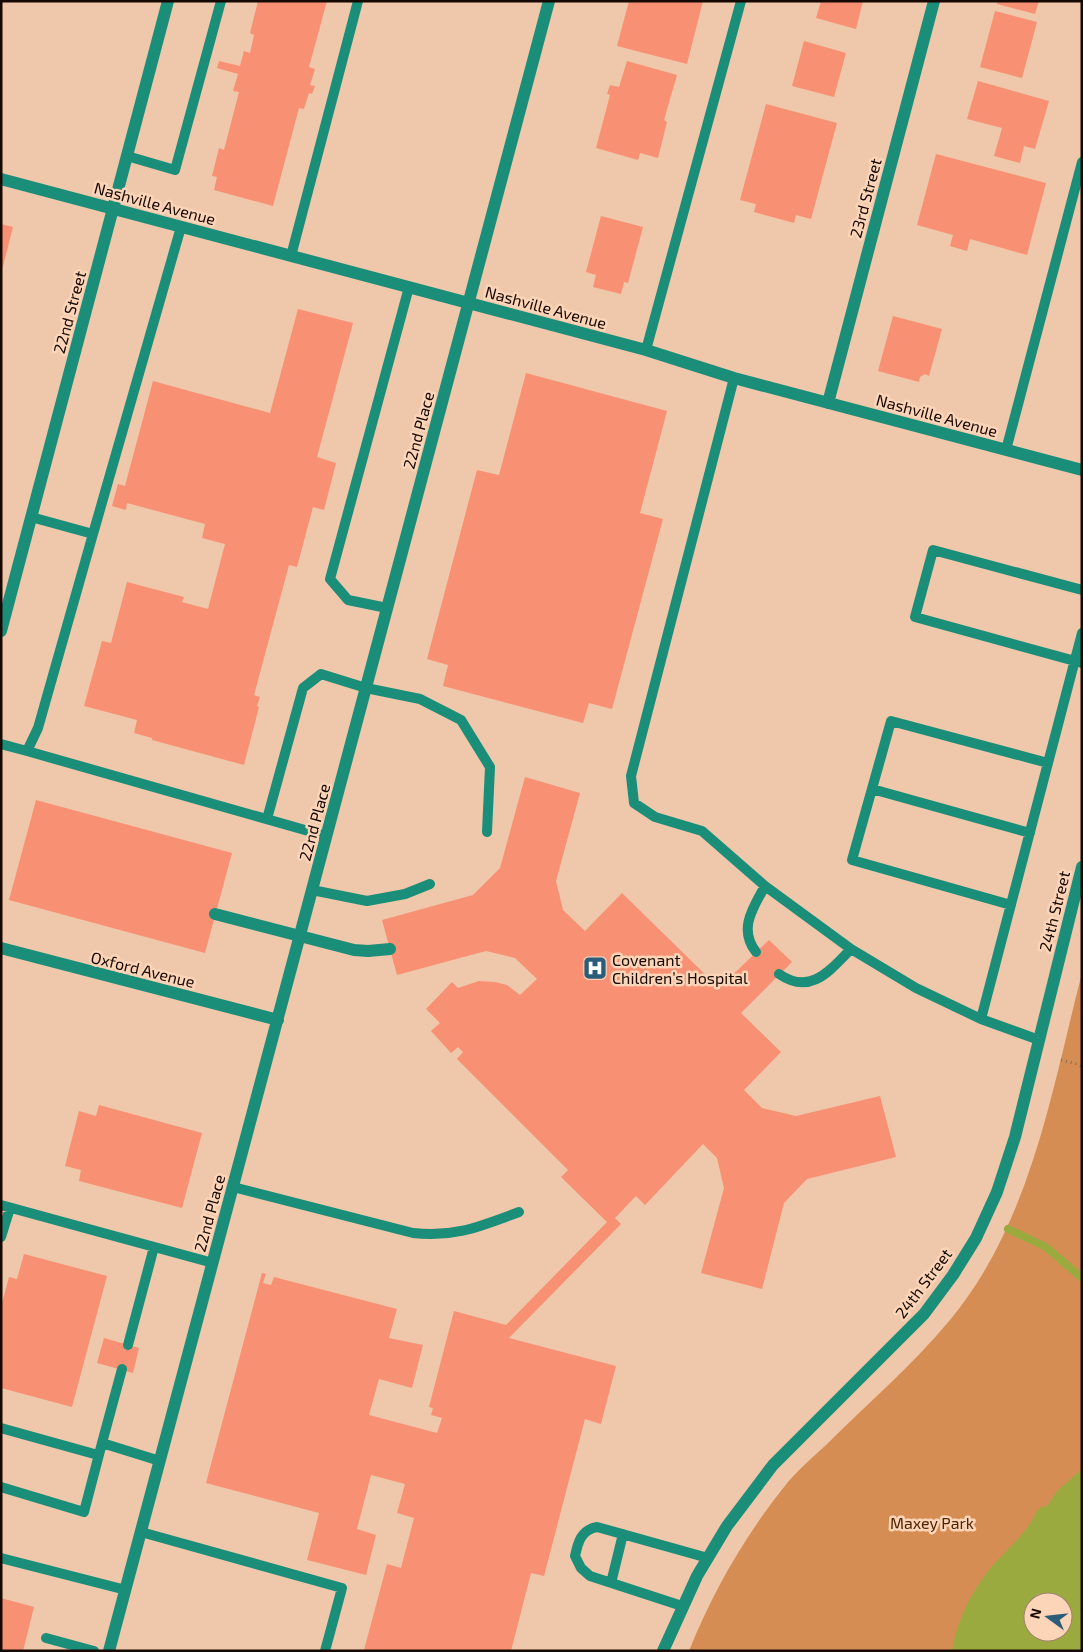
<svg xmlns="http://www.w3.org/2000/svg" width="1083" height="1652" viewBox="0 0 1083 1652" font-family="'Exo 2',sans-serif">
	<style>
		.green { fill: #d68d54; fill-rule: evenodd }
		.water { fill: #9baa3f; fill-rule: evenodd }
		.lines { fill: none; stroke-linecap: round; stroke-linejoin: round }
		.stream { stroke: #9baa3f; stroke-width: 8 }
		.building { fill: #f89173 }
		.path { stroke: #896e5b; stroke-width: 3; stroke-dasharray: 1 4; stroke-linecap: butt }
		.service { stroke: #1a8e79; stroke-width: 10 }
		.minor { stroke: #1a8e79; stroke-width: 12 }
		.tertiary { stroke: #1a8e79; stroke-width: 12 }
		.pedestrian-bridge { stroke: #1a8e79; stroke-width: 12 }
		.labels { text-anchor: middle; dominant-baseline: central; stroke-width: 5; stroke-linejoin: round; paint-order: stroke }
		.street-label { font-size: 16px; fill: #160902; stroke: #fcd4b7 }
		.poi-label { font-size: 16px; fill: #160902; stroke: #fcd4b7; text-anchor: start }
		.park-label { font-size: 16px; fill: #4f2500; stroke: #fcd4b7 }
	</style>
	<rect width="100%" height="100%" fill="#efc7aa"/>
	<path class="green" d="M1082,973V1651H689C714,1589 746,1534 788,1482C799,1469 813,1457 826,1445C867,1404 913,1365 950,1320C1031,1222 1051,1093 1082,973ZM1033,1602H1063V1632H1033Z"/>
	<path class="water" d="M1082,1469V1651H952C957,1620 973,1588 993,1565C1009,1547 1027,1533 1037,1511L1041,1507L1047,1506L1057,1491ZM1033,1602H1063V1632H1033Z"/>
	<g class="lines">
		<path class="stream" d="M1008,1229L1046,1247L1082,1278"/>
	</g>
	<path class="building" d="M258,1H327L309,67L315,69L310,85L315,86L312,94L309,93L304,109L299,108L273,206L214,190L217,177L212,176L219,148L224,150L239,92L233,91L238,74L217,68L219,61L240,66L244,51L250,53L254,35L250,33Z
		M629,1H703L687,64L617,46Z
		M821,1H863L856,29L816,18Z
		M997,1H1039L1035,14L997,4Z
		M995,11L1037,22L1022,78L980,67Z
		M804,41L846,53L834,97L792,86Z
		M627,61L677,75L664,120L667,122L658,158L640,153L638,160L596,148L610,95L607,94L610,85L619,87Z
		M978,81L1049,101L1035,149L1024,146L1020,163L994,156L1002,128L967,119Z
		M766,104L837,123L811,219L796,215L794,223L754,212L756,204L740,200Z
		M936,154L1046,183L1027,255L970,239L967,251L950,246L953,235L917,225Z
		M601,216L643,227L628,283L624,282L621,294L593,287L596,275L586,272Z
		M1,224L13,227L2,270H1Z
		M298,309L353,323L317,457L336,463L324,510L313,507L297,567L289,565L254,695L260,697L257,706L259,707L244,765L152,740V738L134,733L137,720L84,706L102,641L111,643L127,582L184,597L182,602L208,609L225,544L202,538L205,524L127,503L126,510L112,506L118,484L125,486L153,381L270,413Z
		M893,316L942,329L929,376L925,374L920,377L919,382L878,371Z
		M526,373L667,411L640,513L663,519L612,709L589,703L583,723L443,686L448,665L427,659L477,470L499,475Z
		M525,777L580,793L556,881L563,910L585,931L622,893L719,988L769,940L792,962L741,1013L781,1052L744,1090L762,1108L796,1116L880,1096L896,1157L807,1179L784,1203L762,1289L701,1273L724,1188L717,1158L703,1144L645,1205L636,1196L615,1218L621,1224L509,1338L616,1366L601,1424L585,1419L544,1576L531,1573L511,1651H368L364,1650L387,1564L401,1568L414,1518L397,1513L405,1484L371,1475L357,1529L376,1535L366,1575L307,1560L319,1513L206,1483L262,1273L266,1274L263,1283L271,1285L274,1277L397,1309L389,1338L423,1345L412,1388L379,1379L369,1415L437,1433L442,1418L431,1415L433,1408L429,1407L454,1311L506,1325L607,1222L561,1177L568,1170L457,1059L463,1052L458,1047L451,1053L431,1031L440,1023L426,1009L452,982L458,988L479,981L495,982L507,985L520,995L537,979L515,958L486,951L397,975L382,920L473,895L500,868Z
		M36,800L232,853L205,953L9,900Z
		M99,1105L202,1133L182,1208L79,1181L81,1170L65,1166L79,1111L96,1116Z
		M24,1254L107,1276L72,1407L1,1388V1307L9,1277L17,1279Z
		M104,1338L139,1348L133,1373L97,1363Z
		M1,1598L34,1607L23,1651H1Z"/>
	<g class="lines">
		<path class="path" d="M1061,1060L1077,1064L1082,1067"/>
		<path class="service" d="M127,156L175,170L221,1
			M291,256L358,1
			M646,350L741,1
			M734,378L631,776L634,803L655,817L702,831L765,886L851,949L916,988L981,1019L1039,1040
			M1006,450L1082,162
			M31,517L93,534L181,227
			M1082,590L933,550L915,617L1082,663
			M387,608L348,600L330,579L409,287
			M1,744L27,751L38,728L93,534
			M27,751L326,836
			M872,789L1030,833
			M267,819L303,688L321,674L366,688L420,699L461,720L490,767L487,832
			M312,890L367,901L405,894L430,884
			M1011,905L852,860L891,721L1048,763
			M756,952C738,929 753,908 765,886
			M779,974C811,996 830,970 851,949
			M981,1019L1082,633
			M233,1187L413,1233C454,1238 481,1226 519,1212
			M1,1205L213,1263
			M1,1237L10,1208
			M128,1345L154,1247
			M122,1369L102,1443L160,1461
			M1,1428L98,1455
			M1,1487L84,1512L102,1443
			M141,1532L342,1588L325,1651
			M1,1558L126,1590
			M611,1583L623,1534
			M682,1606L590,1576L581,1568L575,1556C578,1542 581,1530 597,1527L708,1558
			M46,1638L94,1651"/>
		<path class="minor" d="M1,179L646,350L734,378L1082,470
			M828,403L934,1
			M1,631L168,1
			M1,948L278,1020
			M109,1651L549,1"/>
		<path class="tertiary" d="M663,1651L697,1576L727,1526L773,1465L924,1314L953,1275L976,1238L997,1192L1015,1137L1082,867"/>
		<path class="pedestrian-bridge" d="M215,914L354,950L368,951L390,949"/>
	</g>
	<defs>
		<g id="hospital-square" transform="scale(1.25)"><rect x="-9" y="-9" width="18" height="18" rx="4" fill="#2b5d7b" stroke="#fcd4b7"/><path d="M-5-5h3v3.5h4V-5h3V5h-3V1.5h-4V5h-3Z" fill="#fff"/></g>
	</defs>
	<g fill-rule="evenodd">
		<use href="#hospital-square" x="595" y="968"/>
	</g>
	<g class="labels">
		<g class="street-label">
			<text transform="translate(865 198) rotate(-75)">23rd Street</text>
			<text transform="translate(155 203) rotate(15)">Nashville Avenue</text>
			<text transform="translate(546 307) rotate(15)">Nashville Avenue</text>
			<text transform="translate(69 312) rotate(-75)">22nd Street</text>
			<text transform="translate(937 415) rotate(15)">Nashville Avenue</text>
			<text transform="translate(418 430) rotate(-75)">22nd Place</text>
			<text transform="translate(314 822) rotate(-75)">22nd Place</text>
			<text transform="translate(1054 911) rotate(-76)">24th Street</text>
			<text transform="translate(143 969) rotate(14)">Oxford Avenue</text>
			<text transform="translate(209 1213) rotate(-75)">22nd Place</text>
			<text transform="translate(923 1283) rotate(-53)">24th Street</text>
		</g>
		<g class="poi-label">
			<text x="612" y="959">Covenant<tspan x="612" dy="18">Children’s Hospital</tspan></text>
		</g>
		<g class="park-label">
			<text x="932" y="1522">Maxey Park</text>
		</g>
	</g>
	<rect width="1083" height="1652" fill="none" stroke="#160902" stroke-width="5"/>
	<g transform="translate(1048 1617) rotate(285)"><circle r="24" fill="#fcd4b7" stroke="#a0836f"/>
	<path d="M0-4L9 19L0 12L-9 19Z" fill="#2b5d7b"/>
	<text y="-8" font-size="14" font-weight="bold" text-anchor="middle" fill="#160902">N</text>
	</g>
</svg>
